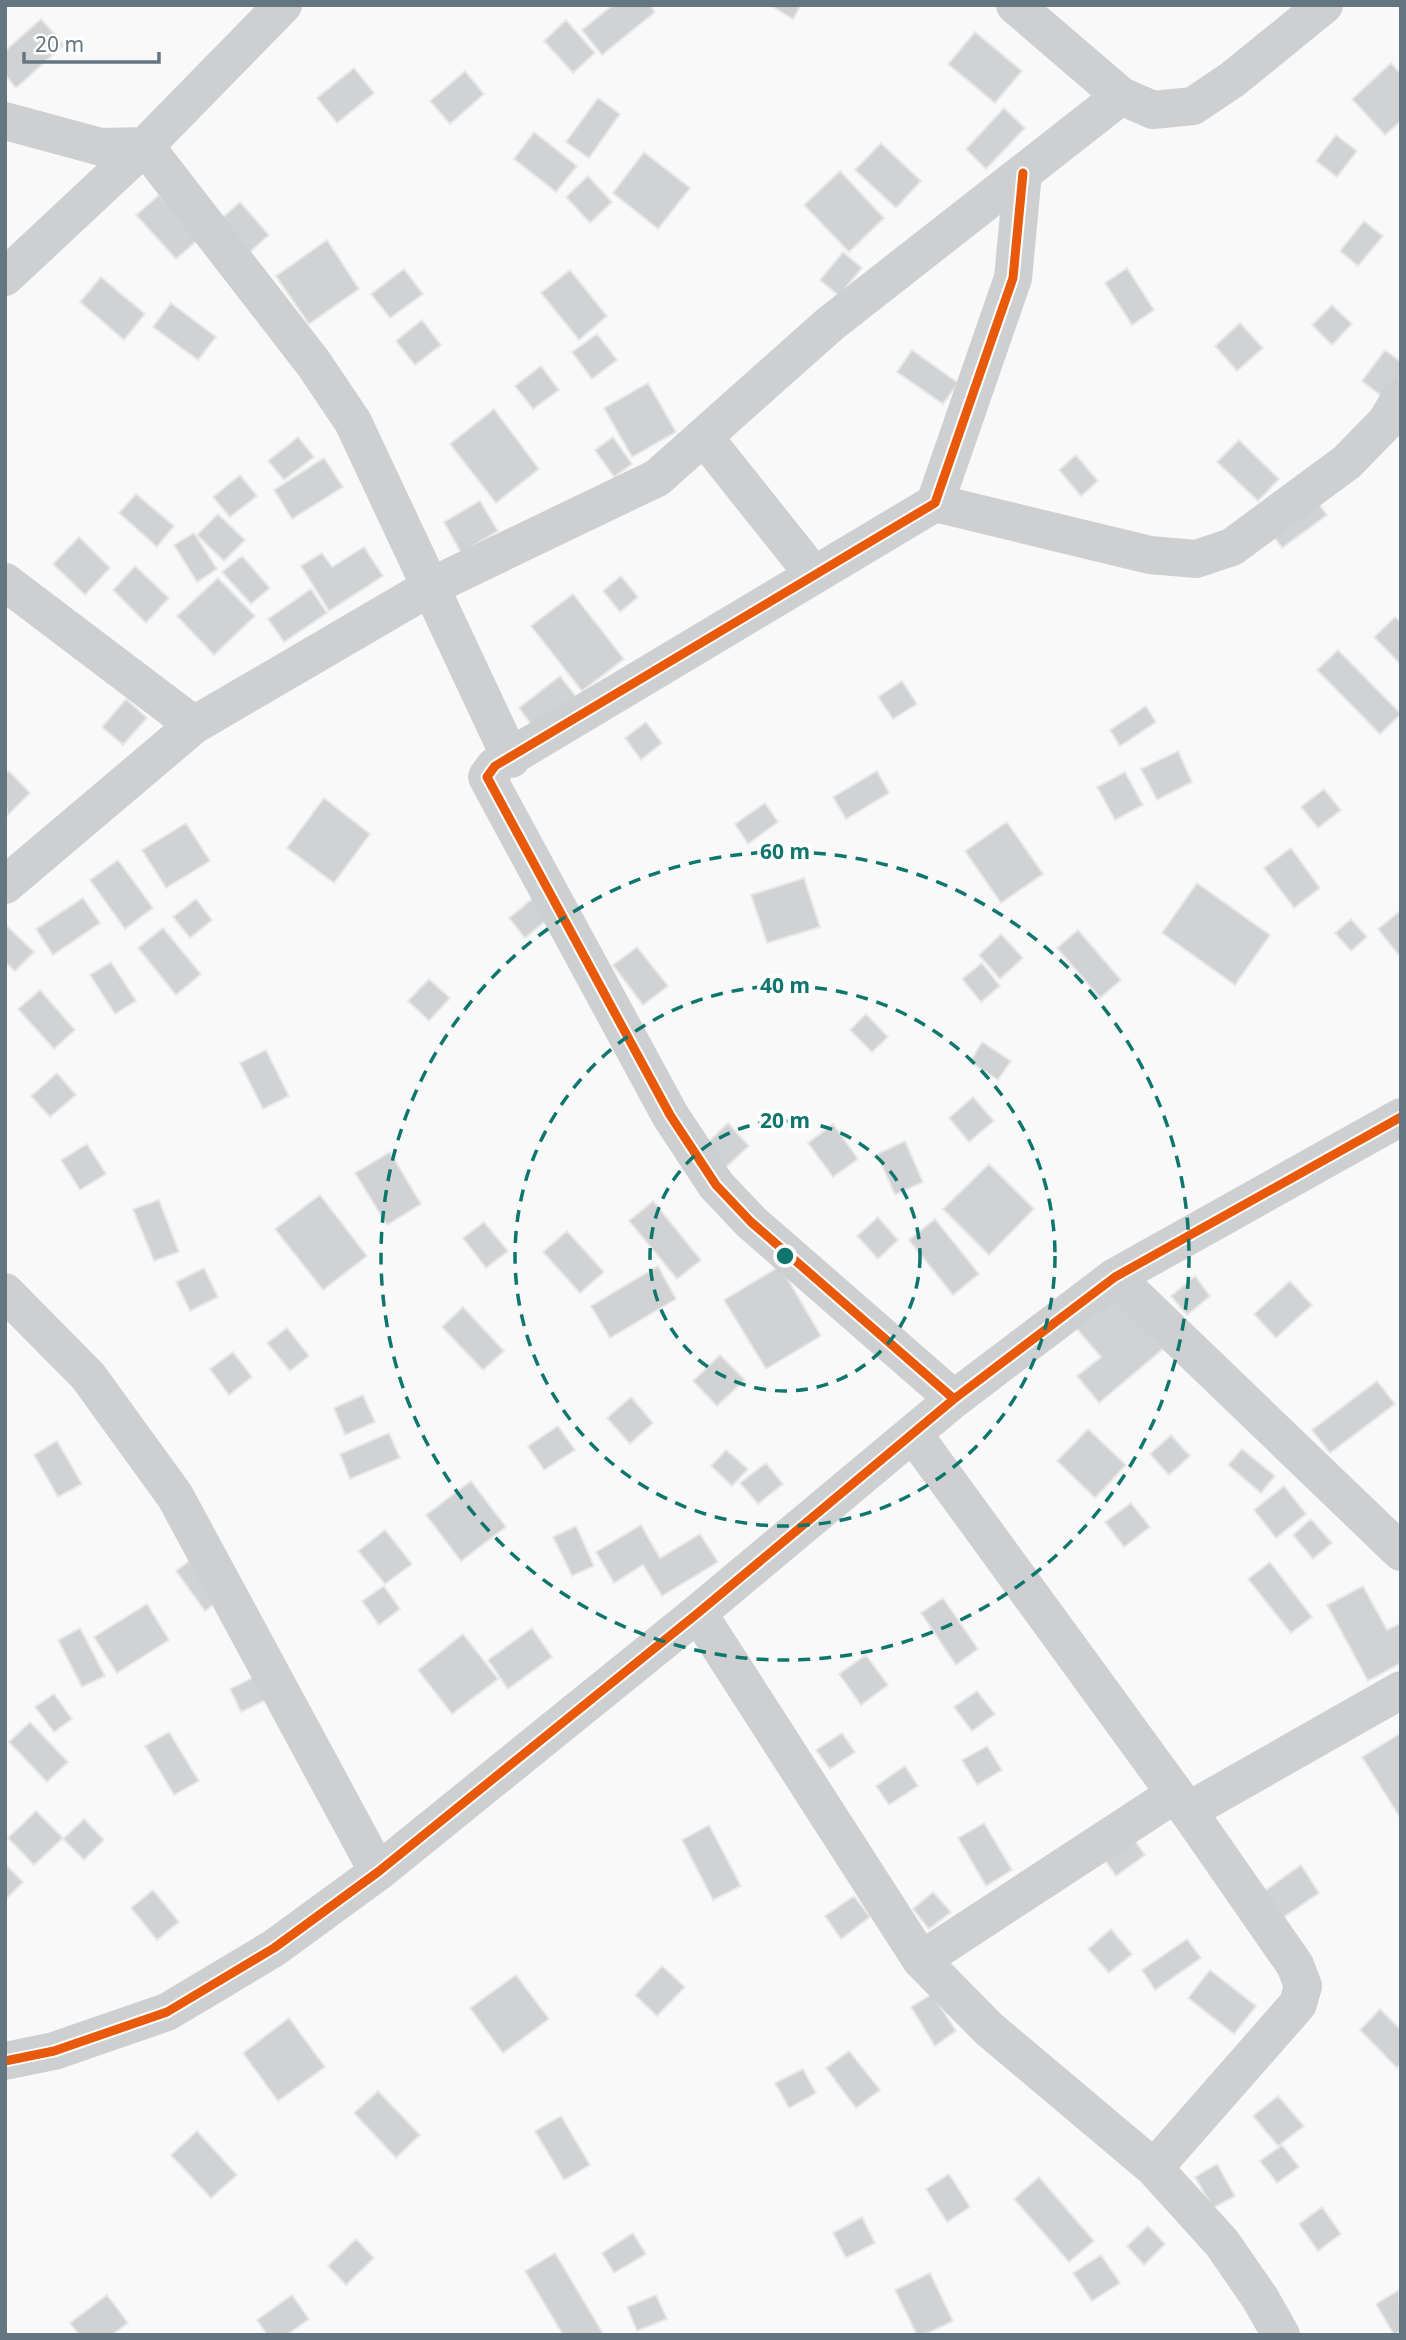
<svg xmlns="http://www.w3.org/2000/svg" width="1406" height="2340" viewBox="0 0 1406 2340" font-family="'Noto Sans',sans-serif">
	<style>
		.building { fill: #d0d2d3; stroke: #e8e8e8; stroke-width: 2 }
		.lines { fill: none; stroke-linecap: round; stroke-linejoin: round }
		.street { stroke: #cecfd0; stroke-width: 38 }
		.cycleway-casing { stroke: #fff; stroke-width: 13 }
		.cycleway { stroke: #e8590c; stroke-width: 9 }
		.ring { fill: none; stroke: #0f766e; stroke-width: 3.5; stroke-dasharray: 12 9 }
		.centre { fill: #0f766e; stroke: #fff; stroke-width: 3.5 }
		.ring-label { font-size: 21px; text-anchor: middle; font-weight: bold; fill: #0f766e; stroke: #fff; stroke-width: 7; stroke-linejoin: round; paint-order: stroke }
	</style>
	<rect width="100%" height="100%" fill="#f9f9f9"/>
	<path class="building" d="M613,5H650L655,12L602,55L582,30Z
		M770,5H801L793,19Z
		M41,19L64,45L16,88L5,75V51Z
		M566,20L595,53L573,73L544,41Z
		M975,32L1022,71L995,103L948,64Z
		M1391,63L1401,74V121L1385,135L1352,99Z
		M354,68L374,93L337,123L317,98Z
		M465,71L484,94L450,124L430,101Z
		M598,98L620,114L589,158L566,142Z
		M1004,108L1025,128L986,169L966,149Z
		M534,132L577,166L556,192L514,159Z
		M1336,135L1357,151L1337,177L1316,161Z
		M881,143L921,181L896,208L855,170Z
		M644,152L690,188L658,229L613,193Z
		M840,171L884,218L849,252L804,205Z
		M588,176L612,202L590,223L566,197Z
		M159,195L199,239L176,259L136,215Z
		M240,202L269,235L249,253L220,220Z
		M1364,221L1383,236L1358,266L1340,251Z
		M327,240L359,289L309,324L276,276Z
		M843,252L862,268L839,296L820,280Z
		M1127,268L1154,310L1132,325L1105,283Z
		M404,269L423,294L390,318L371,294Z
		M570,270L607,316L579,340L541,293Z
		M101,277L145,314L124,340L80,302Z
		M171,303L216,337L198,360L153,327Z
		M1332,305L1352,324L1332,345L1312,325Z
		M422,320L441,345L415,365L396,341Z
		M1240,323L1263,348L1237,371L1215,346Z
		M597,334L617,360L592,379L572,352Z
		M912,350L958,383L943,404L897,372Z
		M1385,350L1401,362V375L1384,398L1362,381Z
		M541,366L559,390L533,409L515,386Z
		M648,383L676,432L632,457L604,408Z
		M494,409L539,469L496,503L450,444Z
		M298,437L314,457L284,480L268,461Z
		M613,437L632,464L614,477L595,450Z
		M1239,440L1279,479L1258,501L1217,462Z
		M1076,455L1098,481L1081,496L1059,470Z
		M324,458L343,487L292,519L274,490Z
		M240,475L257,496L230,517L213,497Z
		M136,494L174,526L157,547L119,513Z
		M1312,495L1327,515L1282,548L1267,527Z
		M480,501L498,531L461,553L444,522Z
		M218,514L245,540L224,561L197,535Z
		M194,533L217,569L197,582L174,545Z
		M79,537L110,568L85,595L53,564Z
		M364,547L383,576L329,611L301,566L322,553L332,567Z
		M242,556L270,588L251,604L222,572Z
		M135,566L169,598L146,623L113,590Z
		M621,576L638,597L620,612L603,591Z
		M218,578L255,616L214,655L177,616Z
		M311,589L327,613L284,642L268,619Z
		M573,594L624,659L582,691L531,626Z
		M1395,617L1401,622V665L1374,637Z
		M1338,650L1401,714L1380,734L1317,670Z
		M560,676L578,699L537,732L519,708Z
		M902,681L917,704L893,719L878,697Z
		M126,699L147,718L123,745L102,727Z
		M1146,706L1156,722L1120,746L1110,730Z
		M646,722L662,743L641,760L625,738Z
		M1178,751L1192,782L1157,800L1141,769Z
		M9,771L30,793L7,816L5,774Z
		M877,771L889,793L846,819L833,797Z
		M1125,772L1143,805L1115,820L1097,787Z
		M1324,789L1341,810L1318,828L1301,807Z
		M324,798L370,834L334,883L287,848Z
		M765,803L778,822L748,844L735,824Z
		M1007,822L1043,874L1001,903L965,851Z
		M186,823L210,861L166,888L142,850Z
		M1291,848L1320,888L1294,908L1264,868Z
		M118,860L153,908L125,929L90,880Z
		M804,878L820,927L767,943L751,895Z
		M1197,883L1270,935L1235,985L1162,933Z
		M83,898L100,923L53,955L36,929Z
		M196,899L212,920L190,938L173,917Z
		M532,899L548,919L525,938L509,918Z
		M1400,911L1401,912V958L1378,929Z
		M1351,919L1367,937L1351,951L1335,933Z
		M5,924L34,952L15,971L5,962Z
		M163,928L201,974L176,995L138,948Z
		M1078,930L1121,980L1100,998L1057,948Z
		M1001,934L1023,958L1000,979L979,955Z
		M637,947L668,986L643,1005L613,965Z
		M111,962L136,1001L115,1014L90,975Z
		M982,963L1000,986L981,1002L962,979Z
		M429,979L450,998L429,1021L408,1001Z
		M40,990L75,1030L54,1049L18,1009Z
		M866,1014L888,1037L872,1052L850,1030Z
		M982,1042L1011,1061L998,1080L970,1062Z
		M266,1050L289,1096L263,1109L240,1063Z
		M57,1073L76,1095L50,1117L31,1096Z
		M973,1097L994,1121L969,1142L949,1118Z
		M728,1123L749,1146L725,1168L704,1146Z
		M833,1124L858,1159L833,1177L808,1143Z
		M905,1141L923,1182L895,1195L877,1154Z
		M87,1144L106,1174L80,1190L61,1160Z
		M390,1152L421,1204L387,1225L355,1173Z
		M989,1164L1034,1209L989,1255L943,1209Z
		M320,1195L367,1256L323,1290L275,1229Z
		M159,1200L179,1252L154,1261L133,1209Z
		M653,1201L701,1260L677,1279L629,1221Z
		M878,1217L898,1240L878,1259L857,1236Z
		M935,1219L979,1274L953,1295L909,1240Z
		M484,1222L508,1251L486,1268L463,1238Z
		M567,1231L604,1272L580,1293L543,1252Z
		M658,1266L676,1299L610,1338L591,1306Z
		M780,1266L821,1336L766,1369L724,1300Z
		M204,1268L218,1297L190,1311L176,1282Z
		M1195,1276L1210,1296L1187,1315L1171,1296Z
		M1290,1281L1312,1305L1276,1338L1254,1314Z
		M1112,1287L1163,1349L1099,1403L1077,1376L1101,1357L1071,1322Z
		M463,1307L504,1351L483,1370L442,1327Z
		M287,1328L309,1356L290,1371L267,1343Z
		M233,1352L252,1377L229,1395L210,1369Z
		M720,1355L745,1380L717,1406L693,1381Z
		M1377,1381L1395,1404L1330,1453L1312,1430Z
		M363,1395L375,1422L345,1435L334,1408Z
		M631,1397L653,1423L630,1444L607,1418Z
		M558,1426L575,1450L544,1470L528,1446Z
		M1088,1429L1126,1465L1095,1498L1057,1461Z
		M389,1433L400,1458L350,1479L340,1454Z
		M1171,1435L1190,1456L1169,1475L1150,1454Z
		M57,1441L82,1484L58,1497L34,1455Z
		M1242,1449L1275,1476L1261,1493L1228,1465Z
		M726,1450L748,1469L732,1486L711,1466Z
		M766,1463L783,1484L758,1504L740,1483Z
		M471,1481L506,1527L461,1561L426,1515Z
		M1284,1486L1306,1514L1276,1538L1254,1510Z
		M1131,1503L1150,1527L1124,1547L1105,1522Z
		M1311,1519L1332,1543L1313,1559L1293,1535Z
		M641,1525L660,1558L700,1534L718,1562L662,1596L643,1565L614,1583L596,1552Z
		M576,1526L594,1566L572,1576L553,1537Z
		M385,1530L412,1564L385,1584L358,1551Z
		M196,1556L225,1596L205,1611L176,1571Z
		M1270,1562L1312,1617L1291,1633L1248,1579Z
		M384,1586L400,1609L379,1625L362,1601Z
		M1363,1586L1387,1630L1401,1623V1663L1368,1681L1327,1605Z
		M943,1598L978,1649L956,1665L921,1613Z
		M147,1604L169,1640L117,1673L94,1637Z
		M80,1628L105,1676L82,1687L58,1640Z
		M532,1628L552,1657L508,1689L488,1660Z
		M463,1634L498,1679L452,1714L418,1670Z
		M866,1655L888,1685L861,1705L839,1674Z
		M264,1672L276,1695L241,1712L230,1689Z
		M977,1691L995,1714L972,1731L954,1707Z
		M54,1694L72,1719L54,1732L35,1707Z
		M30,1722L68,1762L47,1782L9,1742Z
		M169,1732L199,1781L174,1795L145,1746Z
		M842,1733L855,1752L830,1769L816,1750Z
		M1401,1733V1819L1362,1757Z
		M987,1746L1002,1770L977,1785L962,1760Z
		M905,1766L918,1786L889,1805L876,1786Z
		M36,1811L63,1838L34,1865L8,1838Z
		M84,1819L104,1840L84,1860L63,1839Z
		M984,1823L1012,1870L986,1886L958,1838Z
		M709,1825L741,1886L713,1900L682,1840Z
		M1128,1831L1145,1855L1116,1876L1099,1852Z
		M5,1864L23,1882L5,1900Z
		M1301,1865L1319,1893L1281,1919L1263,1892Z
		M153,1890L179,1922L157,1940L131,1908Z
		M933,1892L951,1912L929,1929L913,1909Z
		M854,1896L870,1917L841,1939L825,1916Z
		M1111,1929L1132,1954L1109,1973L1088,1949Z
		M1187,1939L1201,1958L1155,1990L1142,1970Z
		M662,1966L685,1987L657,2016L635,1995Z
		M1210,1970L1256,2006L1234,2034L1188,1998Z
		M516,1975L549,2019L503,2053L470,2008Z
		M932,1994L956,2031L935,2046L911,2007Z
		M1380,2009L1401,2030V2063L1397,2068L1360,2030Z
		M289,2018L325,2067L278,2101L243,2053Z
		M849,2051L880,2090L856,2108L826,2068Z
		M803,2069L816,2093L789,2108L775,2083Z
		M378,2091L420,2135L396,2158L354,2113Z
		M1278,2096L1304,2126L1278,2146L1253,2116Z
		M561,2116L590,2165L564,2180L535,2131Z
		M197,2131L237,2175L211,2198L171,2155Z
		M1282,2145L1299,2167L1277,2183L1260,2161Z
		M1217,2164L1235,2196L1213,2208L1195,2177Z
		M949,2174L970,2207L947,2222L926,2189Z
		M1039,2177L1094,2241L1069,2262L1014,2199Z
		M1322,2207L1341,2234L1318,2251L1299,2224Z
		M862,2217L875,2243L846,2258L833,2233Z
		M1148,2226L1165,2244L1144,2265L1127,2246Z
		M633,2233L646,2254L614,2273L602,2253Z
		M356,2239L374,2258L346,2285L328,2266Z
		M555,2253L604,2335H563L525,2271Z
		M1101,2255L1120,2283L1092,2301L1073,2273Z
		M930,2273L953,2321L924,2335H917L895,2290Z
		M1399,2290L1401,2331L1394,2335L1376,2304Z
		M107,2295L128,2323L112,2335H79L70,2323Z
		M292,2295L309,2319L287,2335H267L257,2320Z
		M656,2295L667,2319L637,2331L627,2307Z"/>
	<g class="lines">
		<path class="street" d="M1015,5L1121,96L1153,110L1193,106L1233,79L1324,5
			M5,121L101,147L145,146
			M145,146L314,364L353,422L511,759
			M5,277L145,146L283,5
			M704,437L814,575
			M935,503L1150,555L1196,559L1232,547L1347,462L1386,422L1401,397
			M5,582L194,725
			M5,885L194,725L432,586L657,478L830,324L1121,96
			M1115,1277L1401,1552
			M5,1292L88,1376L175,1496L378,1872
			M954,1399L751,1222L716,1185L670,1115L487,777L495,766L935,503L1013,278L1023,173
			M914,1435L1188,1811L1295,1965L1303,1986L1298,2004L1154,2168
			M698,1613L921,1960L989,2029L1154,2168L1222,2243L1260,2298L1281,2335
			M1188,1811L1401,1690
			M921,1960L1175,1794
			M5,2061L54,2051L167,2012L274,1948L378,1872L698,1613L954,1399L1115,1277L1401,1117"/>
		<g class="cycleway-casing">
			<path id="cycleway" d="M954,1399L751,1222L716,1185L670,1115L487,777L495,766L935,503L1013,278L1023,173
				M5,2061L54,2051L167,2012L274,1948L378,1872L698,1613L954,1399L1115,1277L1401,1117"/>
		</g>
		<use href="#cycleway" class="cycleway"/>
	</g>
	<g class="ring">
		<circle cx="785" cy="1256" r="135"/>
		<circle cx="785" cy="1256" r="270"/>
		<circle cx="785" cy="1256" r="404"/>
	</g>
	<circle cx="785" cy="1256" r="10" class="centre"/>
	<g class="ring-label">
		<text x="785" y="859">60 m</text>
		<text x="785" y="993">40 m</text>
		<text x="785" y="1128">20 m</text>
	</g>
	<rect width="1406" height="2340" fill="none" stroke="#657683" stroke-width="14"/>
	<path d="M24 52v10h135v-10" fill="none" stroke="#657683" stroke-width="3.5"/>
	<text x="35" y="52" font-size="21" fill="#657683" stroke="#ffffff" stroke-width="5" paint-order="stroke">20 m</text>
</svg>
